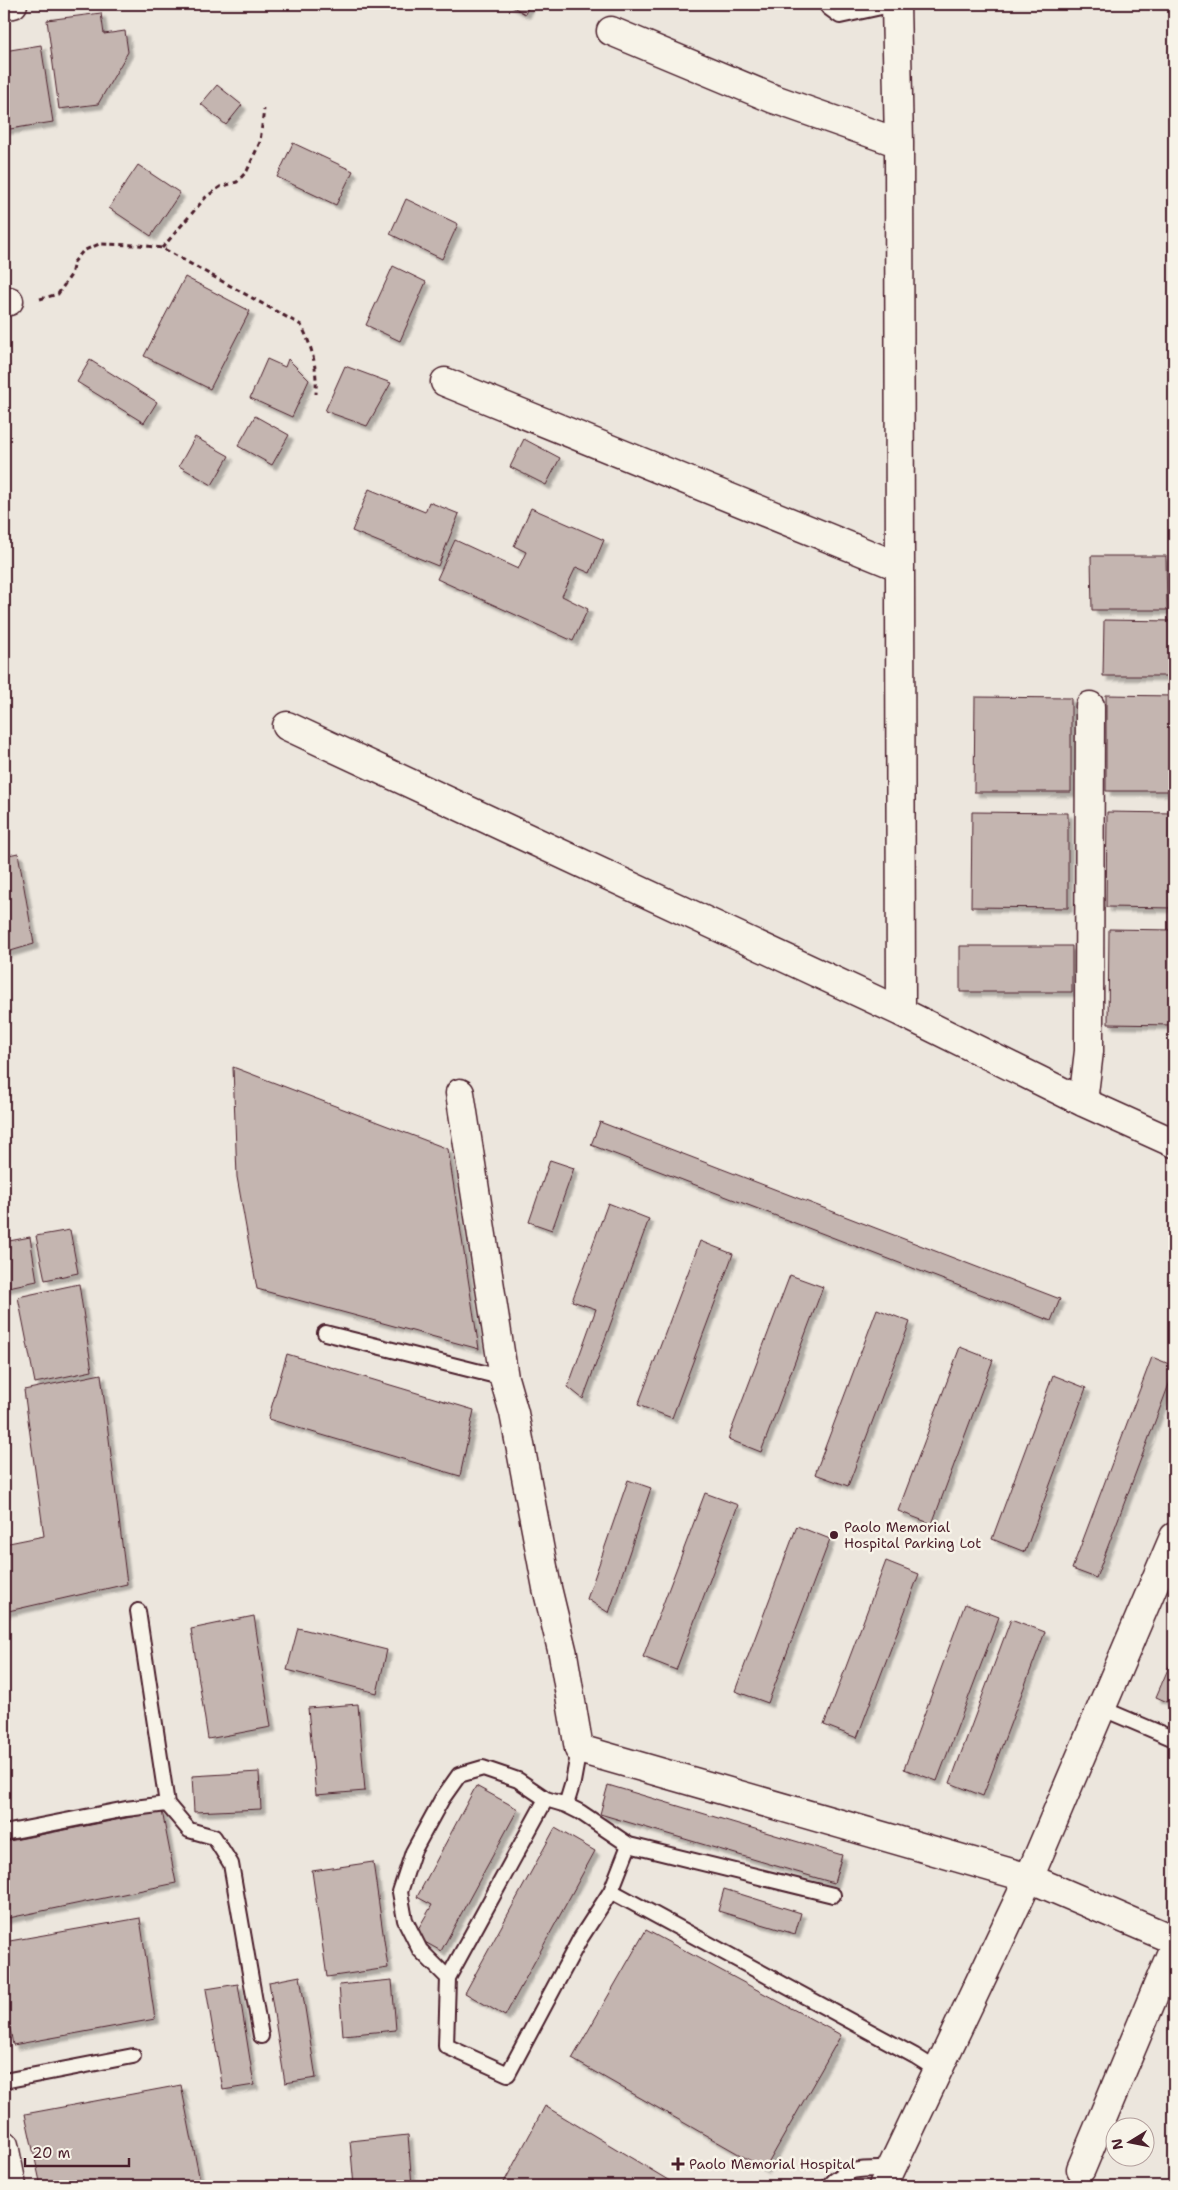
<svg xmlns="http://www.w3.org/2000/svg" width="1178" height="2190" viewBox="0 0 1178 2190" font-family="'Shantell Sans',sans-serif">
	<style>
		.building { fill: #c4b5b0; stroke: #4a1f2b; filter: url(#shadow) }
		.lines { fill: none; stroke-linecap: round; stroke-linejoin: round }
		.service-casing { stroke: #4a1f2b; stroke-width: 18 }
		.minor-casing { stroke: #4a1f2b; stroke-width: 31 }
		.tertiary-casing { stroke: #4a1f2b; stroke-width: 31 }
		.path { stroke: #4a1f2b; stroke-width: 3; stroke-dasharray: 5 4; stroke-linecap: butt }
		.service { stroke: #f7f3e8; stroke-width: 14 }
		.minor { stroke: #f7f3e8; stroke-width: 28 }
		.tertiary { stroke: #f7f3e8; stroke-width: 28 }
		.poi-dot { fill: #4a1f2b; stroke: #f7f3e8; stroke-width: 2 }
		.labels { text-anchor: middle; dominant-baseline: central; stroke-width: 5; stroke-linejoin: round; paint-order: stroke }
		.poi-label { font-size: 14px; fill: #4a1f2b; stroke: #f7f3e8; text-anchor: start }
	</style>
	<defs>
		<filter id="shadow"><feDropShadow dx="4.5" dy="4.5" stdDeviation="1" flood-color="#0004"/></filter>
	</defs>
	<rect width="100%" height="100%" fill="#ece6dd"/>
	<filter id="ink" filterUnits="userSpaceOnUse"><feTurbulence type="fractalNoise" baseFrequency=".02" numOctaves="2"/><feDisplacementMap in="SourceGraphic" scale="10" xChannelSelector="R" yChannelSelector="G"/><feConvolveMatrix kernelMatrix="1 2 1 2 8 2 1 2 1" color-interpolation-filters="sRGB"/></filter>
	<g filter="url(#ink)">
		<path class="building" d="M508,4H530L525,14Z
			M101,13L104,34L125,31L128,52L98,104L59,109L47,20Z
			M41,45L53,122L4,130V51Z
			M217,85L242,105L226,125L201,104Z
			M293,143L353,171L336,205L277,177Z
			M138,165L180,193L151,236L109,208Z
			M406,199L458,224L442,259L390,234Z
			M393,266L426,282L400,341L366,325Z
			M185,277L250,311L210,389L144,356Z
			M267,359L285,367L288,359L309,380L292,417L250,398Z
			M90,360L157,402L144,423L77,382Z
			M345,366L391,383L367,426L325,411Z
			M255,416L289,435L272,465L238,446Z
			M195,437L229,456L212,485L179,466Z
			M524,439L560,458L546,485L510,467Z
			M369,489L425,512L429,502L459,514L438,566L352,531Z
			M531,508L604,540L590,573L576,567L562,596L588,609L573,641L437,579L455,540L518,569L526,552L514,546Z
			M1091,556H1166L1167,610H1092Z
			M1104,620L1174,621V676H1103Z
			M1106,695L1174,696V791H1106Z
			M975,697L1071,698V792H974Z
			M972,812L1068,813V908L971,907Z
			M1107,812L1174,813V908L1106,907Z
			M18,853L34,944L4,953V856Z
			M1109,929L1174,930V1025L1108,1024Z
			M960,946H1072V992H960Z
			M233,1067L448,1149L479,1349L257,1289L237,1177Z
			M600,1122L1060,1299L1051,1321L591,1145Z
			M550,1160L574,1168L552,1230L529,1222Z
			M608,1203L649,1219L583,1399L568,1387L596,1309L572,1301Z
			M70,1230L78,1273L45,1280L36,1236Z
			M30,1237L37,1281L4,1288V1242Z
			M700,1241L733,1254L672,1418L638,1405Z
			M790,1275L823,1287L761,1452L728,1439Z
			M79,1284L92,1371L35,1383L18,1297Z
			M877,1309L910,1322L848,1486L815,1474Z
			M960,1347L993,1360L932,1524L898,1511Z
			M287,1354L474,1410L460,1476L268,1419Z
			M1152,1357L1174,1366V1371L1096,1578L1072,1569Z
			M101,1374L127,1584L4,1612V1544L44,1536L24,1390Z
			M1053,1375L1086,1388L1025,1552L992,1539Z
			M628,1480L651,1488L609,1613L587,1599Z
			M705,1493L738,1505L676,1670L643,1657Z
			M797,1526L830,1539L768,1703L735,1691Z
			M886,1561L919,1574L857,1738L824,1725Z
			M965,1604L999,1617L937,1781L904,1769Z
			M254,1616L271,1727L208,1739L191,1629Z
			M1011,1619L1045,1632L983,1796L950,1783Z
			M298,1628L387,1650L377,1693L287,1670Z
			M1174,1655V1705L1156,1697Z
			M358,1704L365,1791L316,1795L308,1708Z
			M259,1772L261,1809L194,1812L192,1776Z
			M608,1785L842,1855L834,1883L600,1814Z
			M476,1786L518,1809L441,1951L414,1936L432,1905L417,1897Z
			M162,1811L176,1883L4,1919V1842Z
			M555,1828L595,1851L505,2016L465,1993Z
			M373,1862L388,1968L327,1977L312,1871Z
			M724,1889L801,1913L795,1934L718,1911Z
			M140,1918L155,2019L13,2045L4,1996V1942Z
			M646,1930L841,2035L765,2169L572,2059Z
			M300,1976L316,2078L285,2083L269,1982Z
			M392,1980L396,2030L343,2035L339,1985Z
			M238,1984L254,2085L223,2090L206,1989Z
			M181,2085L201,2186H41L25,2114Z
			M545,2106L678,2186H502Z
			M408,2135L412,2186H354L350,2141Z"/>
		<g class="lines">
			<g class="service-casing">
				<path id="service" d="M826,4L829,8L840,16L895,4
					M325,1333L504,1378
					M138,1611L167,1804
					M1101,1708L1174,1739
					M579,1749L573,1782L566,1805L580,1812L629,1845L833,1895
					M566,1805L546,1799L518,1780L483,1768L459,1775L442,1799L413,1852L400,1892L405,1920L420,1950L448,1978L446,2046L508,2074L580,1939L611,1891L915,2056L937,2070
					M4,1833L126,1809L167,1804L189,1830L214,1837L231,1864L261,2036
					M611,1891L629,1845
					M448,1978L546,1799
					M4,2081L133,2056
					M829,2186C846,2166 867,2169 892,2169"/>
			</g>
			<g class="minor-casing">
				<path id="minor" d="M896,4L899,143L901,1012
					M4,5L13,4
					M611,31L774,99L899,143
					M4,302L9,301
					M445,382L900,567
					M287,726L901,1012L1083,1102L1174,1143
					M460,1093L504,1378L514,1413L547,1588L563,1654L579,1749L1029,1878L1174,1940
					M1083,1102L1089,1051V1025L1090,706
					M1081,2169L1174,1947
					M883,2186L1029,1878L1174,1537"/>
			</g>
			<g class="tertiary-casing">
				<path id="tertiary" d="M4,2145L12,2186"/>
			</g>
			<path class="path" d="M162,248L206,197L220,187L237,182L247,171L260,142L264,109
				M40,299L58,294L71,275L74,262L83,251L99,244L139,245L162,248L301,325C313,348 317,368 316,394"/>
			<use href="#service" class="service"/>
			<use href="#minor" class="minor"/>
			<use href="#tertiary" class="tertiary"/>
		</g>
	</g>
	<g class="poi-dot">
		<circle cx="834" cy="1535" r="5"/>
		<path d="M675.5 2156.5h5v5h5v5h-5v5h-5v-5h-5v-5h5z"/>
	</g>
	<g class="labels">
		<g class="poi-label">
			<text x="844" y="1527">Paolo Memorial<tspan x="844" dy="16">Hospital Parking Lot</tspan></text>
			<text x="689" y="2164">Paolo Memorial Hospital</text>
		</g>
	</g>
	<rect width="1178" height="2190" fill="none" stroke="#f7f3e8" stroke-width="20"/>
	<rect x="10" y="10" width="1158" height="2170" fill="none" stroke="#4a1f2b" stroke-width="2" filter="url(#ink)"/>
	<g transform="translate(1130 2142) rotate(260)"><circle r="24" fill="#f7f3e8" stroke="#b29e9c"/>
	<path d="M0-4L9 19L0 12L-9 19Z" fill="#4a1f2b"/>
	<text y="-8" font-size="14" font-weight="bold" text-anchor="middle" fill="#4a1f2b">N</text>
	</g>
	<path d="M25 2158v8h104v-8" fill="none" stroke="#4a1f2b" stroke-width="2.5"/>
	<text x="32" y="2158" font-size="15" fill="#4a1f2b" stroke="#f7f3e8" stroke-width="4" paint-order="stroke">20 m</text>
</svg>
